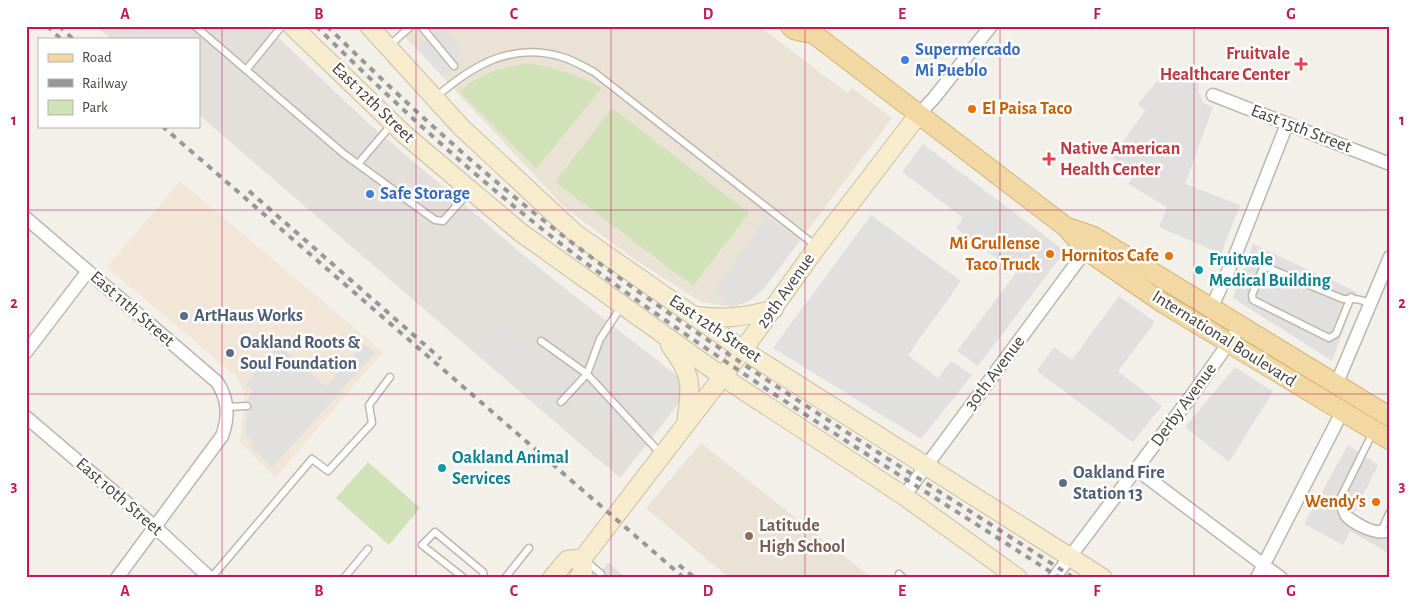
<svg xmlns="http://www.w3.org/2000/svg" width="1416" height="604" viewBox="0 0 1416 604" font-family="'Alegreya Sans',sans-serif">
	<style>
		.commercial { fill: #f2e6d8 }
		.industrial { fill: #e3dfdb }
		.education { fill: #eae3d5 }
		.green { fill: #d1e2b8 }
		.parking { fill: #e2e0de }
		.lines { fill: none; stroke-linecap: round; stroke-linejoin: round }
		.service-casing { stroke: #bdb7ad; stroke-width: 9 }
		.minor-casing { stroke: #bdb7ad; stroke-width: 15 }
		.secondary-casing { stroke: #cdbf9f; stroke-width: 20 }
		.primary-casing { stroke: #d6b475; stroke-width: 21 }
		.service { stroke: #fff; stroke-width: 6 }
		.minor { stroke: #fff; stroke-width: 12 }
		.secondary { stroke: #f8ecce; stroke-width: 18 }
		.primary { stroke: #f2d8a3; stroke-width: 19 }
		.rail { stroke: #979797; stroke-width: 4; stroke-dasharray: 6 6; stroke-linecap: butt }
		.grid { fill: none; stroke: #c2185b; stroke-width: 1; stroke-opacity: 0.55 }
		.shop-dot { fill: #3f7fe0; stroke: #fff; stroke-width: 2 }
		.health-dot { fill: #e0444e; stroke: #fff; stroke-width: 2 }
		.food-dot { fill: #e8710a; stroke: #fff; stroke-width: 2 }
		.culture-dot { fill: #0f9aa8; stroke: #fff; stroke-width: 2 }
		.service-dot { fill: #5c6f8a; stroke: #fff; stroke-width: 2 }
		.education-dot { fill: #8d6e63; stroke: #fff; stroke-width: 2 }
		.labels { text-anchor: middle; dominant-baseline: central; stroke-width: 5; stroke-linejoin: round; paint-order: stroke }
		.shop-label { font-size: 18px; font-weight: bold; fill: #366cbe; stroke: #fff; text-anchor: start }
		.health-label { font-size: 18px; font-weight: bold; fill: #be3a42; stroke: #fff; text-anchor: end }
		.street-label { font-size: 18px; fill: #464039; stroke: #fff }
		.food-label { font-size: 18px; font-weight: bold; fill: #c56008; stroke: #fff; text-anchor: end }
		.culture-label { font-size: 18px; font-weight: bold; fill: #0d838f; stroke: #fff; text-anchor: start }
		.service-label { font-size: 18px; font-weight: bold; fill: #4e5e75; stroke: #fff; text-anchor: start }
		.education-label { font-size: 18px; font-weight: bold; fill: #785e54; stroke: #fff; text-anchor: start }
		.neatline { fill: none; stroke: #c2185b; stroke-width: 2 }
		.grid-label { font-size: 16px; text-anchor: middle; font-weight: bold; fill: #c2185b }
	</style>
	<rect width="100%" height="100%" fill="#f3f0ea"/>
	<path class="commercial" d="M180,181L383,352L275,478L240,443L245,396L238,378L107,267Z"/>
	<path class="industrial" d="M96,26H266L368,123L534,264L676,375L683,387L680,402L620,478L199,115V39H111Z"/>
	<path class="education" d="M395,26H759L847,93L852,88L892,118L765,287L751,300L733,307L701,302L634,259L563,206Z
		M701,443L854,564L873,578H729L646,508Z"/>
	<path class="green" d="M528,63C555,68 578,74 602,88L536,169L460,92C478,73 502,68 528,63Z
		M612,108L749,213L693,286L555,182Z
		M368,462L420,508L389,545L336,498Z"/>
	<path class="parking" d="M442,27L463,51L457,57L462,63L442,76L417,48Z
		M1170,65L1199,84L1198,91L1203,103L1213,107L1185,184L1240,205L1221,254L1159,227L1167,207L1128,184L1134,175L1112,157L1145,111L1138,104Z
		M923,144L1065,251L978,366L957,351L1016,273L956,228L963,218L902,172Z
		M871,215L961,281L908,355L938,378L951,361L972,375L921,439L773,348Z
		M766,217L799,242L765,287L751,300L733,307L714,292Z
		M1253,244L1357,292L1332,361L1233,298Z
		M1119,296L1155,322L1118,371L1162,406L1133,442L1037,371L1054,347L1072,360Z
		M495,323L533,353L538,346L576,376L615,331L671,374L673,404L638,449L576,396L556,418L474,347Z
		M364,344L375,353L273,467L250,447L254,442L245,434L249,396L253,391L245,384L279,345L326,386Z
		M1235,367L1273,392L1229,462L1185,427Z
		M1348,445L1378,465L1354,513L1379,528L1390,506V554L1350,531L1343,545L1304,524Z
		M608,562L626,578H597Z"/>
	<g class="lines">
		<g class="service-casing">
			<path id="service" d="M195,26L344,154L435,220L443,221L469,192
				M421,26L454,66
				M390,45L411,26
				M246,70L282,26
				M436,97C473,65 511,42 562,57C573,60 584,67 594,72L816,246
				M358,164L392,124
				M1351,297L1336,334L1329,338L1253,300L1252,295L1262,270L1266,267L1343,299C1354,298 1360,299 1371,304
				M541,341L587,374L662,455
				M561,402L587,374L600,339L621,307
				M227,407L247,406
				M1373,432L1339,501C1340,506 1342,513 1344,517C1351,526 1376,537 1386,534L1390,528
				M1342,509C1350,517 1371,531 1382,529L1390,512
				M586,561L601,574
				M899,574L903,578
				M211,578L312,459L328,471L372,423L369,405L390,377
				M344,578L368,549
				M464,578L422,545L435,532L483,572L484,578
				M505,578L529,548"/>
		</g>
		<g class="minor-casing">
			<path id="minor" d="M1213,95L1390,164
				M918,115L934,98L991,26
				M26,218L217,382C229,400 229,417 222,436L117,578
				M1211,309L1235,256L1287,124
				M26,352L88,271
				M1336,385L1390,257
				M26,417L154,526L210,578
				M1136,469L1281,578
				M904,496L1086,250
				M1054,578L1192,395L1240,327
				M1257,578L1342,412"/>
		</g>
		<g class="secondary-casing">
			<path id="secondary" d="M292,26L404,134L520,232L723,377L904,496L1018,578
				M369,26L461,127L576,234L743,350L1103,578
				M698,316C725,320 748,317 774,309
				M670,345C694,378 691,385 686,423
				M552,578L567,560L583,558
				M578,578L583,572V558L743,350L817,247L918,115"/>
		</g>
		<g class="primary-casing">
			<path id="primary" d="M790,26L795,30L814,34
				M809,26L814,34L1066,227L1086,250L1163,303L1390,440
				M1066,227L1093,236L1390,417"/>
		</g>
		<use href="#service" class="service"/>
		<use href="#minor" class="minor"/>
		<use href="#secondary" class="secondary"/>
		<use href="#primary" class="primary"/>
		<path class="rail" d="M47,26L61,39
			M59,26L73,39
			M316,26C401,110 490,191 586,263C738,376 901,475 1060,578
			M327,26C410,108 497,187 591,257C746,372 912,473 1074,578
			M162,126L684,578
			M249,191L441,359
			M679,565L695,578"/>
	</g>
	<path class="grid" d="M222,26V578M416,26V578M611,26V578M805,26V578M1000,26V578M1194,26V578M26,210H1390M26,394H1390"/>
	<g class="shop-dot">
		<circle cx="905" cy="60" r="5"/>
		<circle cx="370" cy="194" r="5"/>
	</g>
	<g class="health-dot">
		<path d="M1298.5 56.5h5v5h5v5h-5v5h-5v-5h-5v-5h5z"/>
		<path d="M1046.5 151.5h5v5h5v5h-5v5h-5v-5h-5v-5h5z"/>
	</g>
	<g class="food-dot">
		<circle cx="972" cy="109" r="5"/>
		<circle cx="1050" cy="254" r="5"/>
		<circle cx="1169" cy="256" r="5"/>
		<circle cx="1376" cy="502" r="5"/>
	</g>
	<g class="culture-dot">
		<circle cx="1199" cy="270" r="5"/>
		<circle cx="442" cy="468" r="5"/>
	</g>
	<g class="service-dot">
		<circle cx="184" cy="316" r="5"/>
		<circle cx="230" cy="353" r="5"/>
		<circle cx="1063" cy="483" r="5"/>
	</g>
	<circle class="education-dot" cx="749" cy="536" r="5"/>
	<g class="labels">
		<g class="shop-label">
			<text x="915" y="50">Supermercado<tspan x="915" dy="21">Mi Pueblo</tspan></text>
			<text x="380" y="194">Safe Storage</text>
		</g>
		<g class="health-label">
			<text x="1290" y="54">Fruitvale<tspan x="1290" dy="21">Healthcare Center</tspan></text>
			<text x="1060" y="149" text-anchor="start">Native American<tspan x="1060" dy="21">Health Center</tspan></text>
		</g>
		<g class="street-label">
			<text transform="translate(373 103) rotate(44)">East 12th Street</text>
			<text transform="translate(1301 129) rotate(21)">East 15th Street</text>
			<text transform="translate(786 291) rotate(-55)">29th Avenue</text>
			<text transform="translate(132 309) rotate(41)">East 11th Street</text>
			<text transform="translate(715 329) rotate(34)">East 12th Street</text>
			<text transform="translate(1224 339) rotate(32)">International Boulevard</text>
			<text transform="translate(995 373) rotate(-53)">30th Avenue</text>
			<text transform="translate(1184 405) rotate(-54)">Derby Avenue</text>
			<text transform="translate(119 497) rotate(41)">East 10th Street</text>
		</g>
		<g class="food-label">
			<text x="982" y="109" text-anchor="start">El Paisa Taco</text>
			<text x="1040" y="244">Mi Grullense<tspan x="1040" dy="21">Taco Truck</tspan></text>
			<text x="1159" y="256">Hornitos Cafe</text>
			<text x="1366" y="502">Wendy's</text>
		</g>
		<g class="culture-label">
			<text x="1209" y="260">Fruitvale<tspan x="1209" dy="21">Medical Building</tspan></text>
			<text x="452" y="458">Oakland Animal<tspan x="452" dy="21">Services</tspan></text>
		</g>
		<g class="service-label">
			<text x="194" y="316">ArtHaus Works</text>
			<text x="240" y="343">Oakland Roots &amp;<tspan x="240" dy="21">Soul Foundation</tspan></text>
			<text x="1073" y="473">Oakland Fire<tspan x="1073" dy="21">Station 13</tspan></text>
		</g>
		<g class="education-label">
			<text x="759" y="526">Latitude<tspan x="759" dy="21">High School</tspan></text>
		</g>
	</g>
	<rect width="1416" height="604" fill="none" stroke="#ffffff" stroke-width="55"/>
	<rect x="38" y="38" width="162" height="90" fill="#ffffff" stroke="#b5b3b0"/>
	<rect x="48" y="54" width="25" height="8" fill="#f2d8a3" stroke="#b5b3b0"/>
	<text x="82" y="62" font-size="15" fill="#464039">Road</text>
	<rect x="48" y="79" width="25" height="8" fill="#979797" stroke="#b5b3b0"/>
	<text x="82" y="88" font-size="15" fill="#464039">Railway</text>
	<rect x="48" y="100" width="25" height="15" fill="#d1e2b8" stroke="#b5b3b0"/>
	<text x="82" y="112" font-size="15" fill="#464039">Park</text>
	<rect x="28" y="28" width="1360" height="548" class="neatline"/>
	<g class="grid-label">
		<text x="125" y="19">A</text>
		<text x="319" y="19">B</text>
		<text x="514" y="19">C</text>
		<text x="708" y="19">D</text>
		<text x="902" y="19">E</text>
		<text x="1097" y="19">F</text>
		<text x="1291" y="19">G</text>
		<text x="14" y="125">1</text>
		<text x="1402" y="125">1</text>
		<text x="14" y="308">2</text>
		<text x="1402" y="308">2</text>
		<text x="14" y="491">3</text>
		<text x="1402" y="491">3</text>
		<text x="125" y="596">A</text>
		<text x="319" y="596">B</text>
		<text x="514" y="596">C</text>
		<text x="708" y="596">D</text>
		<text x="902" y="596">E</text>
		<text x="1097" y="596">F</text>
		<text x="1291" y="596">G</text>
	</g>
</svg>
